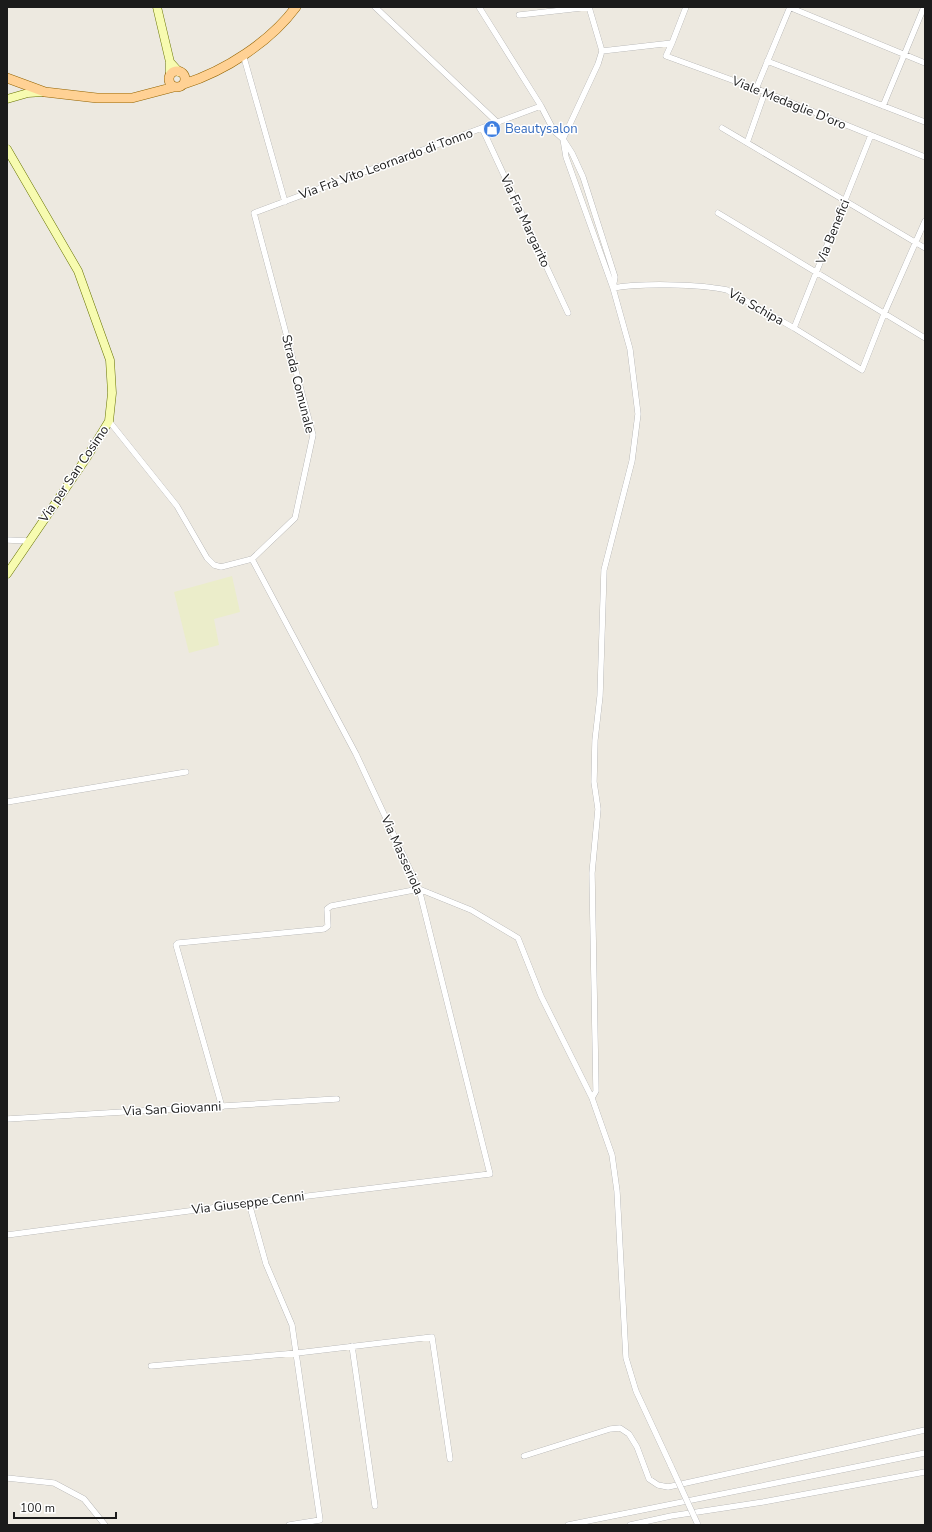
<svg xmlns="http://www.w3.org/2000/svg" width="932" height="1532" viewBox="0 0 932 1532" font-family="'Nunito Sans',sans-serif">
	<style>
		.farmland { fill: #ebedca }
		.lines { fill: none; stroke-linecap: round; stroke-linejoin: round }
		.street-casing { stroke: #a2a2a2; stroke-width: 6 }
		.secondary-casing { stroke: #677301; stroke-width: 9 }
		.primary-casing { stroke: #936300; stroke-width: 10 }
		.street { stroke: #fff; stroke-width: 5.5 }
		.secondary { stroke: #f7fbb0; stroke-width: 8 }
		.primary { stroke: #ffd194; stroke-width: 9 }
		.street-bridge-casing { stroke: #a2a2a2; stroke-width: 6; stroke-linecap: butt }
		.street-bridge { stroke: #fff; stroke-width: 5.5 }
		.labels { text-anchor: middle; dominant-baseline: central; stroke-width: 3; stroke-linejoin: round; paint-order: stroke }
		.street-label { font-size: 13px; fill: #1b1b1b; stroke: #fff }
		.shop-label { font-size: 13px; fill: #366cbe; stroke: #fff; text-anchor: start }
	</style>
	<rect width="100%" height="100%" fill="#ede9e0"/>
	<path class="farmland" d="M232,576L240,612L214,619L219,645L189,653L174,592Z"/>
	<g class="lines">
		<g class="street-casing">
			<path id="street" d="M375,7L498,123
				M479,7L541,106L554,131L563,139L572,153L583,177L615,277L613,288L566,157L563,139L598,64L602,51L589,7
				M789,7L925,63
				M519,15L590,7
				M672,43L666,56L765,92L925,157
				M602,51L672,43L686,7
				M243,54L285,202
				M767,61L925,122
				M756,89L790,7
				M883,106L924,7
				M482,128L568,313
				M722,128L925,248
				M747,143L765,92
				M718,213L925,338
				M794,328L871,135
				M109,421L177,506L207,558L214,565L221,567L252,559L295,518L313,435L254,213L541,106
				M7,540L29,541
				M7,802L186,772
				M592,1098L596,1091L592,873L598,809L594,782L595,740L600,696L604,570L632,461L638,414L630,349L613,288C641,283 698,284 727,290L794,328L862,370L884,314L925,221
				M222,1107L176,945L178,943L324,929L328,926L327,909L331,906L419,889L471,910L518,938L541,996L592,1098L612,1155L617,1191L626,1358L636,1391L671,1466
				M7,1119L337,1099
				M249,1203L266,1264L292,1325L320,1520L289,1525
				M7,1235L249,1203L490,1174L419,889L356,754L252,559
				M352,1346L375,1506
				M151,1366L297,1353L432,1337L450,1459
				M524,1456L610,1429L620,1428L629,1434L637,1447L649,1479L658,1485L668,1487L925,1430
				M7,1478L54,1483L84,1499L105,1525
				M568,1525L925,1453
				M630,1525L671,1516L763,1502L925,1472"/>
		</g>
		<g class="secondary-casing">
			<path id="secondary" d="M157,7L170,62V75
				M170,62L179,72
				M7,99L28,93L43,92
				M7,149L78,271L110,360L112,393L109,421L87,457L7,574"/>
		</g>
		<g class="primary-casing">
			<path id="primary" d="M169 79a8 8 0 1 1 16 0a8 8 0 1 1-16 0Z
				M7,78L45,92L97,98H132L174,87
				M184,84C225,71 270,42 296,7"/>
		</g>
		<use href="#street" class="street"/>
		<use href="#secondary" class="secondary"/>
		<use href="#primary" class="primary"/>
		<g class="street-bridge-casing">
			<path id="street-bridge" d="M671,1466L698,1525"/>
		</g>
		<use href="#street-bridge" class="street-bridge"/>
	</g>
	<defs>
		<g id="shop-disc" transform="scale(0.9)"><circle r="9.5" fill="#3f7fe0" stroke="#fff"/><path d="M-5-2.5h2.3a2.7 3.5 0 0 1 5.4 0H5L5.5 6h-11ZM-1.5-2.5h3a1.5 2.3 0 0 0-3 0Z" fill="#fff"/></g>
	</defs>
	<g fill-rule="evenodd">
		<use href="#shop-disc" x="492" y="129"/>
	</g>
	<g class="labels">
		<g class="street-label">
			<text transform="translate(789 103) rotate(22)">Viale Medaglie D'oro</text>
			<text transform="translate(386 164) rotate(-20)">Via Frà Vito Leornardo di Tonno</text>
			<text transform="translate(525 221) rotate(65)">Via Fra Margarito</text>
			<text transform="translate(833 232) rotate(-68)">Via Benefici</text>
			<text transform="translate(756 307) rotate(29)">Via Schipa</text>
			<text transform="translate(298 384) rotate(76)">Strada Comunale</text>
			<text transform="translate(74 474) rotate(-56)">Via per San Cosimo</text>
			<text transform="translate(402 855) rotate(66)">Via Masseriola</text>
			<text transform="translate(172 1109) rotate(-3)">Via San Giovanni</text>
			<text transform="translate(248 1203) rotate(-7)">Via Giuseppe Cenni</text>
		</g>
		<g class="shop-label">
			<text x="505" y="129">Beautysalon</text>
		</g>
	</g>
	<rect width="932" height="1532" fill="none" stroke="#1b1b1b" stroke-width="16"/>
	<path d="M14 1512v6h102v-6" fill="none" stroke="#1b1b1b" stroke-width="2"/>
	<text x="20" y="1512" font-size="12" fill="#1b1b1b" stroke="#ffffff" stroke-width="3" paint-order="stroke">100 m</text>
</svg>
